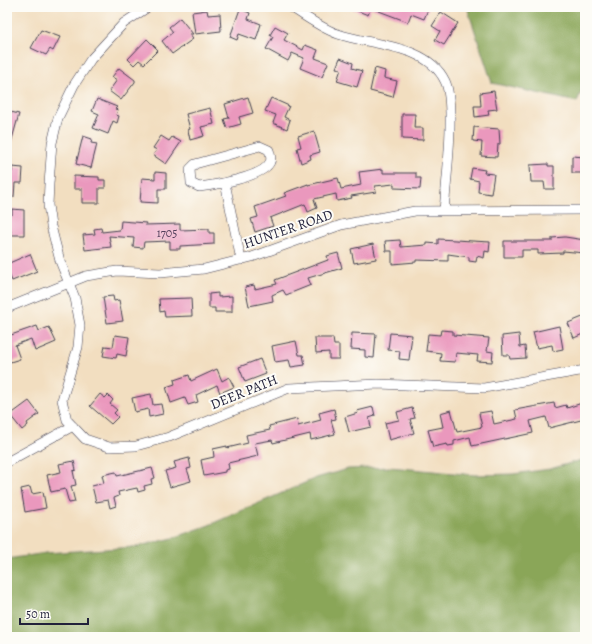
<svg xmlns="http://www.w3.org/2000/svg" width="592" height="644" viewBox="0 0 592 644" font-family="Alegreya,serif">
	<style>
		.forest { fill: #8aa659; stroke: #56644a }
		.building { fill: #ea98bd }
		.lines { fill: none; stroke-linecap: round; stroke-linejoin: round }
		.minor-casing { stroke: #413e4f; stroke-width: 10 }
		.minor { stroke: #fff; stroke-width: 9 }
		.labels { text-anchor: middle; dominant-baseline: central; stroke-width: 4; stroke-linejoin: round; paint-order: stroke }
		.number-label { font-size: 12px; fill: #54405c }
		.street-label { font-size: 14px; fill: #22223b; stroke: #fdfcf7 }
	</style>
	<rect width="100%" height="100%" fill="#fdfcf7"/>
	<filter id="ink" filterUnits="userSpaceOnUse"><feTurbulence type="fractalNoise" baseFrequency=".025" numOctaves="2"/><feDisplacementMap in="SourceGraphic" scale="8" xChannelSelector="R" yChannelSelector="G"/><feConvolveMatrix kernelMatrix="1 2 1 2 8 2 1 2 1" color-interpolation-filters="sRGB"/></filter>
	<filter id="wash" filterUnits="userSpaceOnUse"><feTurbulence type="fractalNoise" baseFrequency=".012" numOctaves="4" result="noise"/><feDisplacementMap in="SourceGraphic" scale="16" xChannelSelector="R" yChannelSelector="G"/><feGaussianBlur stdDeviation="0.9" result="paint"/><feColorMatrix in="noise" values="0 0 0 0 0 0 0 0 0 0 0 0 0 0 0 0 0 1.4 0 .05"/><feComposite in="paint" operator="in"/></filter>
	<g filter="url(#wash)">
		<rect width="100%" height="100%" fill="#f2dec0"/>
		<path class="forest" d="M467,7H585V82L577,102L492,83Z
			M585,459V637H7V559L46,553L135,547L173,538L209,525L316,478L348,469L390,467L475,475L513,474L550,469Z"/>
		<g id="blocks">
			<path class="building" d="M348,7H429L424,19L411,14L408,22L371,8L368,15Z
				M240,9L250,13L248,19L261,24L256,40L239,34L237,40L230,37Z
				M207,10L208,15L220,14L221,31L195,34L192,12Z
				M441,12L458,23L444,45L435,40L440,31L432,26Z
				M180,18L193,34H189L193,39L172,54L162,41L173,32L169,27Z
				M275,26L288,33L284,40L303,50L305,45L318,50L315,58L328,63L322,77L300,68L304,58L292,53L288,61L266,49L273,37L270,35Z
				M41,30L60,37L53,51L50,49L46,55L31,48Z
				M147,39L158,50L144,64L139,60L134,65L128,59Z
				M340,58L353,63L352,68L362,71L357,87L337,81L341,69L336,68Z
				M119,68L135,80V82L121,100L109,91L117,80L112,77Z
				M375,68L385,71L384,78L397,81L393,97L370,91Z
				M494,91L497,109L488,110L489,115L475,117L474,106H481L480,93Z
				M248,97L253,113L239,117L241,124L227,128L224,119L229,118L225,104Z
				M271,98L289,106L284,117L290,120L287,129L273,123L276,115L265,111Z
				M97,99L117,107L115,109L118,110L116,115L119,116L117,123L113,121L108,134L93,128L99,114L92,111Z
				M210,108L214,124L201,127L204,136L190,140L188,130L190,129L186,114Z
				M7,111L19,114L9,150H7Z
				M402,114H415L414,128H423V140L402,139Z
				M474,127L499,129L500,144H498L497,157L481,156L482,142L473,141Z
				M314,131L320,152L310,155L311,159L301,163L297,148L301,147L298,136Z
				M83,136L92,139L91,143L97,144L91,168L76,164Z
				M161,136L169,141L172,137L181,142L166,164L153,155L157,150L153,148Z
				M572,156L585,157V173H572Z
				M548,164V166H554V189H545L544,182H531L530,165Z
				M12,167L23,168L22,183H15L14,197H7V171L12,172Z
				M472,168L485,170L484,173L494,174L491,194L478,192L479,181L470,179Z
				M383,169V173H416V178H421L420,189L394,188V184L375,186L376,192L351,196L352,198L337,201L336,194L314,199L317,208L308,212L305,204L270,218L273,226L255,232L251,219L258,217L255,207L286,196L284,193L308,184V185L338,178L341,189L361,185L359,172Z
				M155,172L166,173V189H158V203L140,202L142,178L155,179Z
				M74,176L99,177V180H105V188H99V203H82V189H74Z
				M12,209L24,210V235H10L11,231H8V214L12,215Z
				M121,221L146,223L145,225L180,224V230L209,229V233H214V244L180,246V249H170V241L144,242L143,248L133,247L134,238L109,236L111,247L85,250L83,235L95,234L94,229L101,228L102,232L120,230Z
				M565,237L585,240V253L563,251V253L538,254V250H522V257H504V241H552V238Z
				M438,239L490,242L489,252L485,251L484,258L477,256L476,262L469,261V257L448,254V261L416,260V262L392,264V251H386L385,241L400,240L401,247L427,245V243L438,244Z
				M373,244L376,259L354,263L351,249Z
				M338,253L342,268L308,278L311,285L286,295L283,290L272,295L273,301L249,306L245,287L254,285L255,289L277,284L275,280L328,260L327,256Z
				M30,254L37,271L12,281L7,269V264Z
				M218,293V297L232,296V312H215V308H209V294Z
				M113,296L114,301L119,300L123,321L107,323L103,297Z
				M191,298L192,316L165,317L164,311L160,312L159,299Z
				M585,316V333L574,338L568,323Z
				M37,326L39,331L49,327L56,342L35,351L31,339L15,345L20,359L7,363V327L11,335Z
				M559,326L563,349L553,351L552,345L537,348L533,332Z
				M441,330L453,331V335L489,338L487,351L493,352L492,362L477,361L478,355L456,353L455,362L440,361L441,353L426,351L428,334L440,335Z
				M352,333L376,334L374,358L365,357V350L351,349Z
				M390,333L412,335L409,360L399,359L400,351L388,350Z
				M519,334L520,347L525,346L526,358L510,359L509,355H503L502,336Z
				M115,335L129,337L126,356L117,354L116,358L103,356L105,346L113,347Z
				M315,338H333L334,345H339V359H329V352L316,353Z
				M296,341L299,355H303L305,365L291,367L289,360L275,362L272,346Z
				M260,359L266,374L245,382L239,367Z
				M217,369L222,381L229,377L234,387L220,393L217,385L196,395L198,402L188,405L185,398L171,403L166,387L175,384L174,380L189,375L191,381Z
				M100,394L105,398L108,395L113,400L110,404L117,410L114,413L118,417L111,424L90,406Z
				M151,394L153,405L161,404L163,414L149,417L148,409L135,412L132,398Z
				M29,401L39,414L27,423L28,425L22,430L10,415Z
				M585,402V419L549,428L546,417L530,421L533,433L472,446L470,437L454,441V445L448,446L447,444L433,447L428,430L443,427L440,413L451,410L457,432L482,427L479,413L491,411L494,424L517,419L515,410L554,403L555,408L566,405L567,408Z
				M373,407L375,416L369,418L371,427L349,432L345,417L358,413L357,411Z
				M412,408L415,418L410,419L414,433L389,440L385,423L399,420L397,412Z
				M334,409L336,419L331,420L335,434L311,440L310,434L273,443L272,440L255,443L258,456L228,463L229,469L225,470V472L204,476L201,460L214,457L213,449L227,446V448L248,443L246,435L270,430L269,426L297,419L298,426L321,420L319,413Z
				M189,458L191,468L187,469L191,481L170,487L165,471L176,468L174,462Z
				M74,461L76,470L73,471L76,485L71,486L75,502L69,503L65,489L51,492L47,475L61,472L59,464Z
				M152,468L155,478L151,479L152,484L144,486L145,490L138,492L137,488L118,492L119,496L114,498L116,506L110,508L108,500L96,502L92,486L104,483L102,475L116,472L117,476Z
				M30,487L32,494L43,492L46,508L25,512L21,489Z"/>
		</g>
	</g>
	<g filter="url(#ink)">
		<use href="#blocks" fill-opacity="0" stroke="#413e4f" stroke-width="1"/>
		<g class="lines">
			<g class="minor-casing">
				<path id="minor" d="M148,7L124,23L91,59L74,85L58,118L52,143L49,184L48,205L51,226L60,261L75,298L80,325L78,347L62,400L67,420L85,439L109,447L136,446L169,437L289,388L378,384L484,388L585,370
					M291,7C306,17 321,28 338,34C373,46 427,44 445,81C456,103 446,184 444,211
					M260,146L269,150C270,154 272,158 270,162C264,177 214,185 199,187L191,183L190,169L195,164Z
					M225,183L241,260
					M7,308L86,276L117,271L160,273L204,269L252,257L341,225L415,211L585,210
					M7,462L73,426"/>
			</g>
			<use href="#minor" class="minor"/>
		</g>
	</g>
	<g class="labels">
		<g class="number-label">
			<text x="167" y="233">1705</text>
		</g>
		<g class="street-label">
			<text transform="translate(288 229) rotate(-19)">HUNTER ROAD</text>
			<text transform="translate(244 392) rotate(-22)">DEER PATH</text>
		</g>
	</g>
	<rect width="592" height="644" fill="none" stroke="#fdfcf7" stroke-width="24"/>
	<path d="M20 618v6h68v-6" fill="none" stroke="#22223b" stroke-width="2"/>
	<text x="26" y="618" font-size="12" fill="#22223b" stroke="#fdfcf7" stroke-width="3" paint-order="stroke">50 m</text>
</svg>
